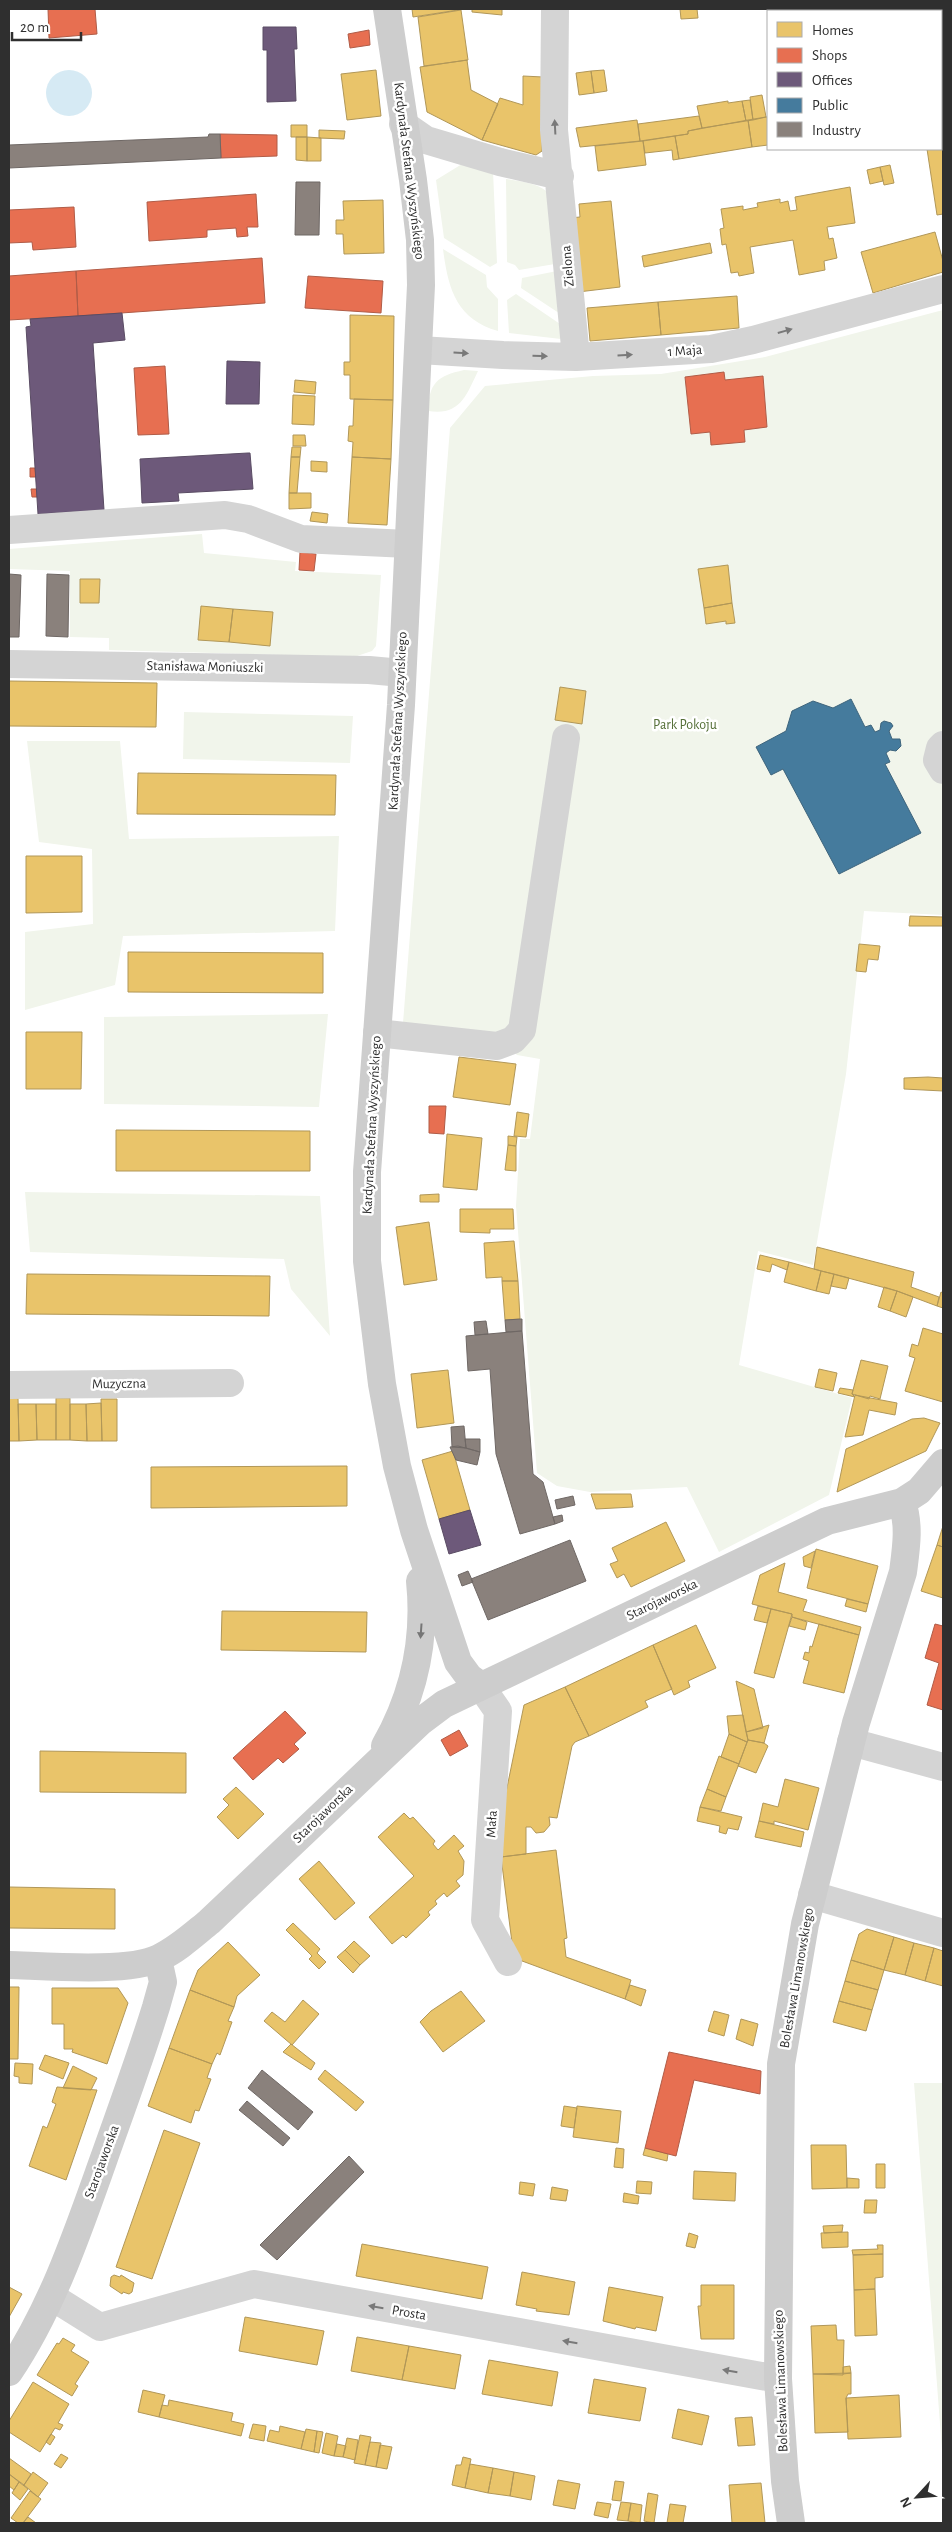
<svg xmlns="http://www.w3.org/2000/svg" width="952" height="2532" viewBox="0 0 952 2532" font-family="'Alegreya Sans',sans-serif">
	<style>
		.green { fill: #f1f5eb }
		.water { fill: #d6eaf4 }
		.homes { fill: #e9c46a; stroke: #b19758 }
		.shops { fill: #e76f51; stroke: #b05c47 }
		.offices { fill: #6d597a; stroke: #5a4c64 }
		.public { fill: #457b9d; stroke: #3e647c }
		.industry { fill: #8a817c; stroke: #6f6865 }
		.lines { fill: none; stroke-linecap: round; stroke-linejoin: round }
		.street { stroke: #d4d4d4; stroke-width: 28 }
		.secondary { stroke: #cdcdcd; stroke-width: 28 }
		.oneway { fill: #797979 }
		.oneway2 { fill: #767676 }
		.labels { text-anchor: middle; dominant-baseline: central; stroke-width: 5; stroke-linejoin: round; paint-order: stroke }
		.street-label { font-size: 14px; fill: #2f2f2f; stroke: #fff }
		.park-label { font-size: 14px; fill: #556f38; stroke: #fff }
	</style>
	<rect width="100%" height="100%" fill="#fff"/>
	<path class="green" d="M905,9H941L942,30L941,11H904Z
		M462,164L493,171L497,263L490,267L444,238L436,180Z
		M506,179C523,182 540,183 552,196L561,263L519,270L515,265L507,262Z
		M443,249L486,275L487,287L498,299V331C456,319 448,288 443,249Z
		M562,270L568,319L521,288L522,278Z
		M516,294L563,326L561,339L509,333L507,300Z
		M943,310V915L864,911L846,1074L813,1265L758,1251L739,1365L852,1398L829,1495L719,1552L687,1487L590,1492L557,1486L537,1473L516,1206L520,1139H530L540,1059L517,1055L498,1035L403,1023L450,428L485,386L593,376L661,374L765,357Z
		M464,370L478,371C466,396 460,416 428,411C429,383 437,376 464,370Z
		M202,534L204,553L296,562L295,571L381,575L376,646L372,651L354,657L109,650V638L70,637V571L9,569V549Z
		M184,712L353,716L350,763L183,759Z
		M27,741H120L129,839L339,836L335,931L123,936L115,985L25,1010V932L93,924L92,849L39,842Z
		M328,1014L319,1107L104,1104V1017Z
		M25,1192L320,1196L330,1336L291,1289L284,1259L30,1252Z
		M914,2083H943V2463Z"/>
	<path class="water" d="M46 93a23 23 0 1 1 46 0a23 23 0 1 1-46 0Z"/>
	<path class="homes" d="M412,9H458V10L413,17Z
		M472,9H502V15L472,12Z
		M680,9H697L698,18L681,19Z
		M852,9H905L852,11Z
		M461,10L468,60L424,66L418,17Z
		M467,60L471,90L498,104L482,140L427,112L420,67Z
		M376,70L381,116L347,120L341,74Z
		M604,70L607,91L594,93L591,71Z
		M591,71L594,93L579,95L576,73Z
		M523,76L543,77L542,151L536,155L482,140L500,98L523,105Z
		M941,88L943,94V214L937,215L927,149H941Z
		M762,95L766,117L753,120L750,97Z
		M750,100L753,120L746,121L742,101Z
		M728,101V103L742,101L746,121L702,128L697,106Z
		M699,116L702,128L688,131V134L640,141L638,124Z
		M766,117H768V145L752,147L748,120Z
		M637,120L640,141L580,147L576,128Z
		M748,120L752,147L679,159L675,136L688,134V131Z
		M291,125H307V137H291Z
		M319,130L345,131L344,139L319,138Z
		M675,136L679,159L673,160L672,150L645,153L643,141Z
		M296,137H307V161L296,160Z
		M307,137L321,138V161H307Z
		M643,141L646,165L598,171L595,146Z
		M890,165L894,183L884,185L880,167Z
		M880,167L883,181L870,184L867,170Z
		M850,187L855,223L827,227L829,239L833,238L837,258L824,261L825,270L799,275L793,240L750,247L754,273L739,276L738,272L731,273L726,244L722,245L720,229L724,228L721,209L743,206V210L758,207L757,203L780,199V203L788,201L790,211L797,210L795,197Z
		M383,200L384,253L344,254L343,234H336V220H344L343,201Z
		M611,201L620,287L578,292L570,218L580,217L579,204Z
		M935,232L943,261V272L873,293L861,252Z
		M710,243L712,253L644,267L642,256Z
		M737,296L739,328L661,335L658,302Z
		M658,302L661,335L590,341L587,308Z
		M350,315L394,316L393,400L350,399V375H344V362H350Z
		M295,380L316,382L315,394L294,392Z
		M293,395L315,396L314,425L292,424Z
		M354,399L393,400L391,459L352,457L353,442L348,441L349,426H353Z
		M293,435H305L306,446H293Z
		M292,447H301L300,457H291Z
		M291,457H300L297,493H289Z
		M352,457L391,459L387,525L348,523Z
		M311,461L327,462V472L311,471Z
		M289,493H311V508L289,509Z
		M312,512L328,514L327,523L310,521Z
		M728,565L732,603L704,608L698,569Z
		M80,579H100L99,603H80Z
		M732,603L735,623L726,624V621L706,624L704,608Z
		M201,606L233,609L229,642L198,640Z
		M233,609L273,612L270,646L229,642Z
		M9,681L157,683L156,727L9,726Z
		M560,687L586,691L582,724L555,720Z
		M138,773L336,775L335,815L137,814Z
		M26,856H82V912L26,913Z
		M910,916L943,917V926H909Z
		M859,944L880,946L878,960L868,959L866,972L856,971Z
		M128,952L323,953V993L128,992Z
		M26,1032H82L81,1089H26Z
		M459,1057L516,1064L510,1105L453,1097Z
		M928,1077L943,1078V1091L904,1089V1078Z
		M517,1112L529,1114L526,1137L514,1136Z
		M116,1130L310,1131V1171H116Z
		M447,1134L482,1138L477,1190L443,1187Z
		M508,1136L517,1137L516,1146L508,1145Z
		M508,1145L516,1146V1171L505,1170Z
		M439,1194V1202H420V1195Z
		M460,1209H513L514,1229H490V1233L460,1232Z
		M429,1222L437,1280L404,1285L396,1227Z
		M514,1241L518,1281H502V1277L486,1278L484,1243Z
		M817,1247L914,1272L911,1287L939,1297L937,1306L897,1291L814,1269Z
		M760,1255L789,1262L787,1270L772,1264L770,1272L757,1269Z
		M789,1262L821,1271L816,1291L784,1282Z
		M821,1271L834,1274L829,1294L816,1291Z
		M27,1274L270,1276L269,1316L26,1314Z
		M834,1274L849,1278L846,1289L831,1286Z
		M502,1281H518L520,1319L505,1320Z
		M884,1287L897,1291L890,1311L878,1307Z
		M897,1291L913,1297L906,1317L890,1311Z
		M941,1292L943,1293V1308L937,1306Z
		M923,1328L943,1334V1402L905,1391L915,1358L909,1356L912,1344L918,1346Z
		M861,1360L888,1366L880,1399L870,1396L869,1399L852,1394Z
		M819,1369L837,1373L833,1391L815,1387Z
		M448,1370L454,1423L417,1428L411,1374Z
		M840,1388L853,1390L852,1394L855,1397L838,1393Z
		M855,1395L897,1403L895,1415L869,1410L863,1435L845,1437Z
		M9,1398H18L19,1441H9Z
		M56,1398H70V1440H56Z
		M101,1399H117V1441H102Z
		M101,1403L102,1441H87L86,1404Z
		M18,1404H36L37,1440L19,1441Z
		M36,1404H56V1440H37Z
		M70,1404H86L87,1441L70,1440Z
		M924,1418L940,1423L926,1451L837,1492L846,1449L912,1419Z
		M453,1451L470,1510L439,1519L422,1460Z
		M347,1466V1506L151,1508V1467Z
		M591,1494H631L633,1507L596,1509Z
		M666,1522L685,1561L631,1587L624,1574L617,1578L610,1564L618,1561L612,1548Z
		M943,1526V1547L937,1545Z
		M937,1545L943,1547V1598L921,1591Z
		M816,1549L878,1566L868,1604L807,1588Z
		M815,1551L811,1568L804,1566L803,1557Z
		M785,1563L778,1592L807,1600L803,1611L861,1627L859,1635L792,1617V1614L752,1604L760,1575Z
		M847,1599L868,1604L866,1612L845,1606Z
		M758,1606L771,1609L767,1623L754,1620Z
		M771,1609L792,1614L774,1678L754,1673Z
		M222,1611L367,1612L366,1652L221,1650Z
		M792,1617L807,1622L805,1630L789,1626Z
		M819,1624L859,1635L844,1693L803,1683L809,1661L803,1659L805,1652L809,1653L810,1646L812,1647Z
		M696,1625L716,1668L688,1681L690,1687L674,1695L653,1645Z
		M653,1645L672,1689L645,1701L648,1707L589,1736L565,1687Z
		M736,1681L754,1689L763,1728L746,1732Z
		M565,1687L589,1736L575,1742L572,1746L557,1818L549,1817L550,1825L544,1832L536,1833L531,1827H526V1854L501,1857L503,1807L524,1705Z
		M743,1715L748,1740L747,1742L729,1734L727,1716Z
		M769,1725L764,1743L748,1740L746,1732Z
		M729,1734L747,1742L739,1764L721,1757Z
		M748,1740L764,1743L768,1746L756,1773L738,1766Z
		M40,1751L186,1753V1793L40,1792Z
		M719,1756L739,1764L726,1797L707,1789Z
		M785,1779L819,1788L808,1830L774,1821V1824L759,1821L763,1803L778,1807Z
		M236,1787L264,1814L238,1839L217,1817L229,1805L223,1799Z
		M707,1789L726,1797L721,1811L700,1807Z
		M700,1807L742,1817L738,1830L728,1828L726,1834L719,1832L720,1826L697,1821Z
		M404,1813L410,1819L413,1817L435,1841L433,1844L438,1850L454,1835L464,1846L458,1851L464,1861L463,1875L456,1881L460,1886L447,1897L444,1893L435,1901L437,1904L428,1912L430,1915L406,1938L403,1935L392,1944L369,1917L414,1876L378,1837Z
		M759,1821L804,1832L801,1847L755,1837Z
		M556,1850L567,1938L564,1939L566,1957L631,1980L625,1999L514,1958L501,1857Z
		M319,1861L355,1903L335,1920L299,1879Z
		M9,1887L115,1889V1929L9,1928Z
		M293,1923L320,1949L317,1953L326,1962L319,1969L309,1959L312,1956L286,1930Z
		M867,1929L894,1937L884,1970L851,1960L859,1934Z
		M894,1937L914,1943L905,1975L884,1970Z
		M354,1941L370,1956L360,1965L345,1950Z
		M228,1942L260,1975L237,1996L234,2007L190,1990L198,1970Z
		M914,1943L934,1948L925,1981L905,1975Z
		M934,1948L943,1951V1986L925,1981Z
		M345,1950L360,1965L353,1973L337,1957Z
		M851,1960L884,1970L878,1990L845,1981Z
		M845,1981L878,1990L872,2010L839,2001Z
		M630,1985L646,1990L641,2006L625,1999Z
		M9,1987H19L18,2059H9Z
		M52,1988H118L128,2003L107,2064L72,2052L73,2049H64V2024H52Z
		M190,1990L234,2007L228,2021L232,2022L220,2055L217,2053L212,2064L169,2048Z
		M461,1991L485,2021L443,2052L420,2022L431,2011Z
		M303,2000L319,2014L292,2045L264,2021L272,2012L285,2022Z
		M839,2001L872,2010L866,2031L833,2022Z
		M714,2011L729,2015L724,2036L708,2031Z
		M741,2019L758,2024L753,2046L736,2039Z
		M291,2044L315,2063L311,2070L283,2052Z
		M169,2048L212,2064L207,2078L211,2079L199,2111L195,2110L191,2123L148,2106Z
		M45,2055L69,2063L63,2079L39,2069Z
		M15,2063L33,2064L32,2084L19,2083V2077L14,2076Z
		M73,2066L97,2078L91,2090L63,2088Z
		M325,2070L364,2102L356,2111L318,2079Z
		M57,2087L97,2090L66,2180L29,2166L43,2126L47,2128L56,2104L52,2102Z
		M564,2106L577,2108L574,2128L561,2126Z
		M577,2106L621,2111L618,2143L573,2137Z
		M164,2130L200,2143L152,2279L116,2267Z
		M811,2145H846L847,2188L812,2189Z
		M616,2148L624,2149L623,2168L614,2167Z
		M645,2148L668,2154L667,2161L643,2155Z
		M876,2164H885V2188H876Z
		M694,2171L736,2173L735,2201L693,2199Z
		M847,2178L859,2179V2188H847Z
		M637,2181L652,2182L651,2194L636,2193Z
		M520,2182L535,2184L533,2196L519,2194Z
		M552,2187L568,2190L566,2201L550,2199Z
		M624,2193L639,2196L638,2204L623,2202Z
		M865,2200H877L876,2213H864Z
		M843,2225L842,2232L824,2233L823,2226Z
		M848,2232V2247L822,2248L821,2233Z
		M689,2233L698,2236L695,2248L686,2246Z
		M362,2244L488,2267L482,2299L356,2276Z
		M877,2245H883V2254L853,2255L852,2250L878,2249Z
		M883,2254V2277L875,2278V2289L854,2290L853,2255Z
		M522,2272L575,2282L569,2315L536,2311L537,2309L516,2305Z
		M114,2275L120,2277L121,2275L134,2283L132,2292L129,2294L123,2292L122,2294L110,2286L111,2277Z
		M701,2285H734V2339H701L698,2306H701Z
		M9,2287L22,2294L9,2317Z
		M609,2287L663,2297L656,2331L636,2327L635,2329L603,2321Z
		M875,2289L877,2335L855,2336L854,2290Z
		M245,2317L324,2331L317,2365L239,2351Z
		M836,2325L837,2340H844L843,2375L813,2374L811,2326Z
		M357,2337L409,2346L402,2380L351,2371Z
		M63,2338L75,2345L71,2351L89,2362L75,2384L78,2386L72,2396L37,2375L57,2343L59,2344Z
		M409,2346L461,2355L455,2389L402,2380Z
		M489,2360L558,2372L552,2406L482,2394Z
		M850,2366L851,2373L843,2374V2367Z
		M851,2373V2394H848L846,2398L848,2432L815,2433L813,2374Z
		M594,2379L646,2388L640,2421L588,2413Z
		M33,2382L69,2404L58,2423L63,2425L60,2430L55,2428L40,2452L9,2432V2421Z
		M143,2390L165,2395L159,2417L138,2412Z
		M899,2395L901,2437L848,2439L846,2398Z
		M169,2400L233,2413L231,2421L244,2424L241,2436L159,2417L162,2405L168,2406Z
		M678,2409L709,2416L702,2445L672,2438Z
		M752,2417L755,2445L738,2446L735,2418Z
		M253,2424L266,2426L264,2441L249,2438Z
		M280,2426L305,2432L301,2449L267,2441L270,2430L279,2432Z
		M306,2429L317,2431L314,2452L301,2449Z
		M317,2431L323,2432L319,2453L314,2452Z
		M326,2433L338,2436L334,2456L322,2453Z
		M51,2434L55,2437L50,2445L46,2442Z
		M360,2435L371,2437L365,2465L354,2463Z
		M347,2438L358,2440L355,2460L343,2457Z
		M370,2442L381,2443L376,2467L365,2465Z
		M337,2444L346,2446L343,2457L334,2456Z
		M380,2445L392,2447L387,2469L376,2467Z
		M61,2454L68,2458L61,2468L54,2464Z
		M463,2457L471,2459L465,2488L452,2485L456,2465H461Z
		M9,2458L31,2474L24,2485L9,2474Z
		M470,2464L493,2468L488,2493L465,2488Z
		M493,2468L514,2472L510,2496L488,2493Z
		M33,2472L48,2483L38,2497L24,2485Z
		M514,2472L535,2476L531,2500L510,2496Z
		M9,2474L19,2482L14,2490L9,2486Z
		M558,2480L580,2484L575,2509L553,2505Z
		M615,2481L624,2482L621,2501L612,2500Z
		M19,2482L28,2489L20,2500L12,2493Z
		M761,2483L765,2523H732L729,2485Z
		M30,2491L41,2499L23,2523H18L11,2518Z
		M648,2493L658,2495L654,2523L644,2521Z
		M597,2502L611,2504L608,2518L594,2515Z
		M621,2502L631,2503L628,2521L617,2520Z
		M631,2503L642,2505L640,2523L628,2521Z
		M670,2504L686,2506L683,2523H667Z
		M28,2517L36,2523H23Z"/>
	<path class="shops" d="M48,9H95L97,34L49,38Z
		M369,30L370,45L350,48L348,34Z
		M220,134L277,135V156L221,158Z
		M256,194L258,227H247L248,236L237,237L236,228L207,230V237L149,241L147,202Z
		M74,207L76,247L33,250L32,242L9,243V210Z
		M262,258L265,303L78,316L76,271Z
		M76,271L78,316L9,320V276Z
		M308,276L383,281L381,313L305,308Z
		M165,366L169,434L138,435L134,368Z
		M724,372L725,380L763,376L767,427L744,430L745,442L711,445L710,432L691,434L685,377Z
		M30,468H35L36,477H30Z
		M31,489H37V497H32Z
		M300,552L316,554L314,571L299,570Z
		M429,1106H446L444,1134L429,1133Z
		M935,1624L943,1626V1710L927,1705L939,1663L925,1658Z
		M285,1711L306,1733L294,1744L299,1749L283,1763L278,1758L253,1780L233,1758Z
		M459,1730L468,1746L450,1756L441,1740Z
		M669,2052L761,2071L760,2094L694,2080L676,2156L645,2148Z"/>
	<path class="offices" d="M263,27H296L297,49H294L296,101L267,102V50H263Z
		M122,313L125,340L93,343L104,510L38,514L26,327L31,326L30,319Z
		M227,361L260,362L259,404H226Z
		M248,453H250L253,489L178,493L179,501L142,503L140,459Z
		M470,1510L481,1545L449,1554L439,1519Z"/>
	<path class="public" d="M851,699L865,727L871,725L875,732L880,730L881,723L884,721L891,723L893,726L889,731L892,739H900L901,746L896,751L890,750L886,753L890,762L885,764L921,833L839,874L783,769L771,775L756,747L786,731L792,711L813,701L833,708Z"/>
	<path class="industry" d="M209,134H220L221,158L9,168V145L208,137Z
		M296,182H320L319,235H295Z
		M9,574L21,575L19,637H9Z
		M47,574L69,575L68,637L46,636Z
		M522,1319V1331L506,1332L505,1320Z
		M486,1321L488,1334L475,1335L474,1322Z
		M522,1331L533,1474L543,1482L555,1524L520,1534L496,1454L490,1369L468,1371L466,1336Z
		M464,1426L466,1448L452,1447L451,1427Z
		M465,1439H480V1452L466,1448Z
		M458,1446L480,1452L477,1465L456,1460L450,1447Z
		M573,1496L575,1505L557,1509L555,1500Z
		M562,1515L563,1521L555,1524L553,1517Z
		M570,1540L586,1581L488,1620L471,1579Z
		M468,1571L473,1582L462,1586L458,1575Z
		M262,2070L313,2112L298,2130L248,2088Z
		M247,2101L290,2138L283,2146L239,2110Z
		M349,2156L364,2172L277,2260L260,2245Z"/>
	<g class="lines">
		<path class="street" d="M555,9L554,130L576,357
			M403,124L426,140L500,162L560,176
			M419,350L503,355L576,357L711,349L753,340L943,289
			M9,530L225,515L248,519L301,539L408,544
			M9,664L369,670L402,673
			M943,745L940,748L937,760L943,770
			M377,1033L497,1046L513,1040L522,1030L566,738
			M9,1385L230,1383
			M480,1685L498,1711L485,1920L508,1962
			M851,1742L943,1767
			M812,1895L943,1933
			M52,2297L100,2327L254,2284L778,2379"/>
		<path class="secondary" d="M387,9L413,180L420,240L421,285L401,705L367,1172V1261L382,1384L397,1466L414,1530L458,1662L469,1677L480,1685
			M385,1746C414,1695 426,1639 420,1581
			M9,1965C45,1966 129,1973 159,1958C178,1949 193,1935 209,1922L420,1722L444,1704L827,1521L902,1502L919,1491L943,1463
			M9,2372C52,2308 77,2234 103,2161C121,2110 140,2059 156,2007L163,1982L158,1959
			M791,2523L785,2481L778,2379L781,2064L805,1924L856,1723L903,1572C906,1549 910,1525 902,1502"/>
	</g>
	<defs><path id="oneway-solid" d="M-6-.8H1V-3.2L6.5 0L1 3.2V.8H-6Z" transform="scale(1.25)"/></defs>
	<g class="oneway">
		<use href="#oneway-solid" transform="translate(555 127) rotate(-93)"/>
		<use href="#oneway-solid" transform="translate(785 331) rotate(-16)"/>
		<use href="#oneway-solid" transform="translate(461 353) rotate(4)"/>
		<use href="#oneway-solid" transform="translate(625 355) rotate(-4)"/>
		<use href="#oneway-solid" transform="translate(540 356) rotate(1)"/>
		<use href="#oneway-solid" transform="translate(376 2307) rotate(-170)"/>
		<use href="#oneway-solid" transform="translate(570 2342) rotate(-170)"/>
		<use href="#oneway-solid" transform="translate(730 2371) rotate(-170)"/>
	</g>
	<use class="oneway2" href="#oneway-solid" transform="translate(421 1631) rotate(94)"/>
	<g class="labels">
		<g class="street-label">
			<text transform="translate(409 171) rotate(83)">Kardynała Stefana Wyszyńskiego</text>
			<text transform="translate(568 266) rotate(-95)">Zielona</text>
			<text transform="translate(685 351) rotate(-4)">1 Maja</text>
			<text transform="translate(205 667) rotate(1)">Stanisława Moniuszki</text>
			<text transform="translate(398 721) rotate(-87)">Kardynała Stefana Wyszyńskiego</text>
			<text transform="translate(372 1125) rotate(-87)">Kardynała Stefana Wyszyńskiego</text>
			<text transform="translate(119 1384) rotate(-1)">Muzyczna</text>
			<text transform="translate(662 1600) rotate(-26)">Starojaworska</text>
			<text transform="translate(323 1814) rotate(-44)">Starojaworska</text>
			<text transform="translate(492 1824) rotate(-87)">Mała</text>
			<text transform="translate(797 1978) rotate(-80)">Bolesława Limanowskiego</text>
			<text transform="translate(102 2162) rotate(-70)">Starojaworska</text>
			<text transform="translate(409 2313) rotate(10)">Prosta</text>
			<text transform="translate(781 2381) rotate(-92)">Bolesława Limanowskiego</text>
		</g>
		<g class="park-label">
			<text x="685" y="725">Park Pokoju</text>
		</g>
	</g>
	<rect width="952" height="2532" fill="none" stroke="#2f2f2f" stroke-width="20"/>
	<rect x="767" y="10" width="175" height="140" fill="#ffffff" stroke="#acacac"/>
	<rect x="777" y="22" width="25" height="15" fill="#e9c46a" stroke="#acacac"/>
	<text x="812" y="35" font-size="15" fill="#2f2f2f">Homes</text>
	<rect x="777" y="48" width="25" height="15" fill="#e76f51" stroke="#acacac"/>
	<text x="812" y="60" font-size="15" fill="#2f2f2f">Shops</text>
	<rect x="777" y="72" width="25" height="15" fill="#6d597a" stroke="#acacac"/>
	<text x="812" y="85" font-size="15" fill="#2f2f2f">Offices</text>
	<rect x="777" y="98" width="25" height="15" fill="#457b9d" stroke="#acacac"/>
	<text x="812" y="110" font-size="15" fill="#2f2f2f">Public</text>
	<rect x="777" y="122" width="25" height="15" fill="#8a817c" stroke="#acacac"/>
	<text x="812" y="135" font-size="15" fill="#2f2f2f">Industry</text>
	<g transform="translate(917 2497) rotate(244)" stroke="#ffffff" stroke-width="4" paint-order="stroke">
	<path d="M0-4L9 19L0 12L-9 19Z" fill="#2f2f2f"/>
	<text y="-8" font-size="14" font-weight="bold" text-anchor="middle" fill="#2f2f2f">N</text>
	</g>
	<path d="M12 32v8h69v-8" fill="none" stroke="#2f2f2f" stroke-width="2.5"/>
	<text x="20" y="32" font-size="15" fill="#2f2f2f" stroke="#ffffff" stroke-width="4" paint-order="stroke">20 m</text>
</svg>
